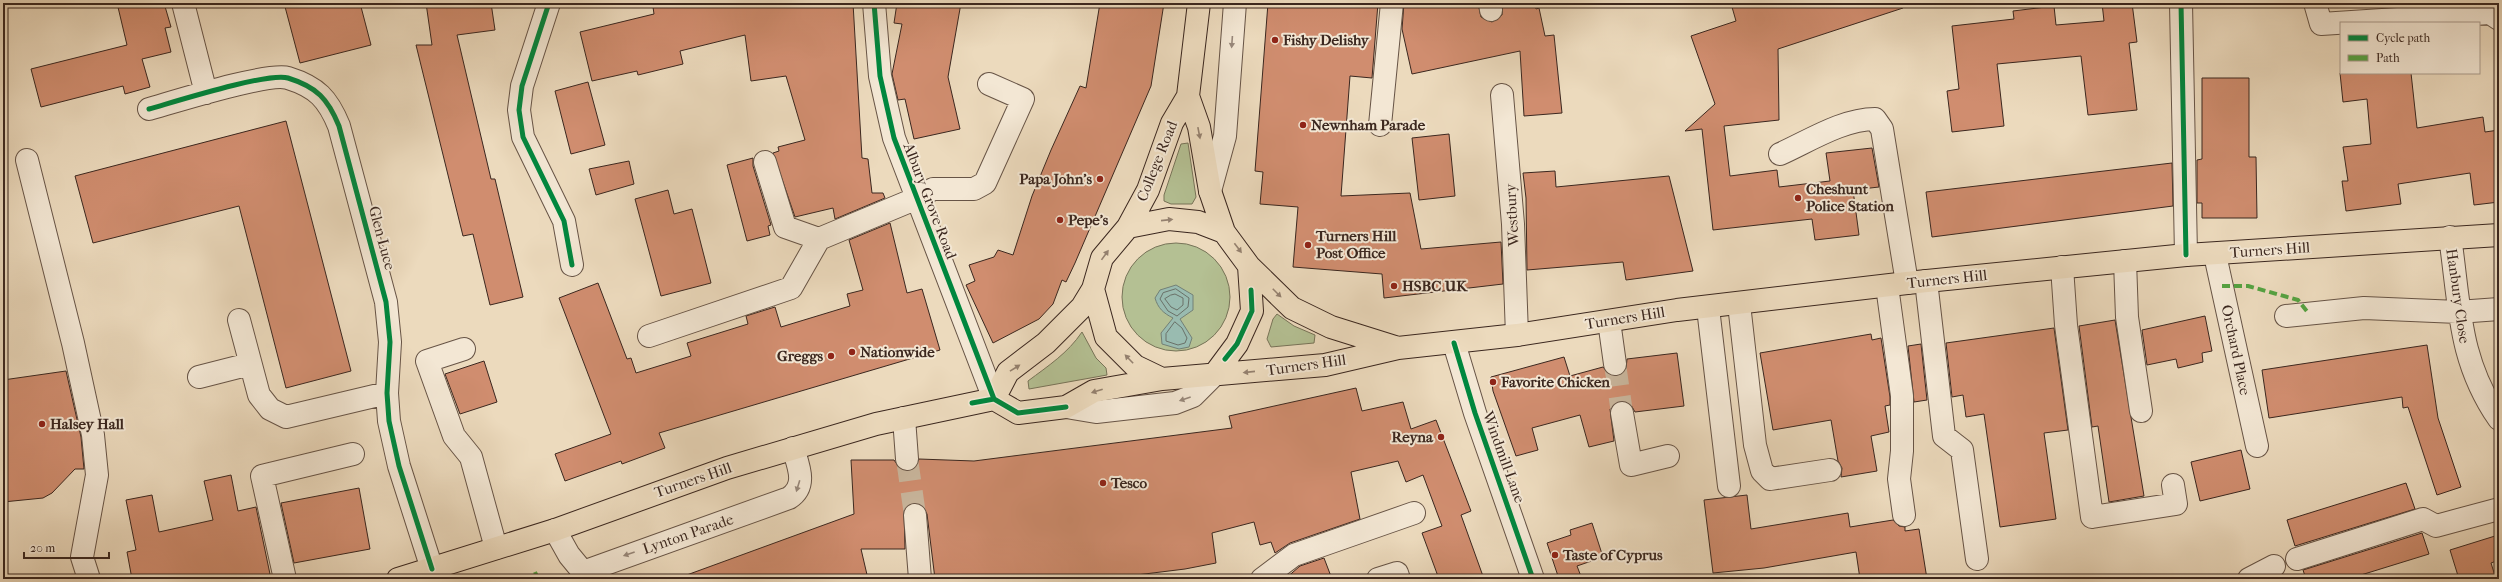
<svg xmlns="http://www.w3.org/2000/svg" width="2502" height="582" viewBox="0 0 2502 582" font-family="'IM FELL French Canon',serif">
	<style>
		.green { fill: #b4c093; stroke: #787459 }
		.water { fill: #99bbb0; stroke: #738076 }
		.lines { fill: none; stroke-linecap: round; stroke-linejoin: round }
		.shore { stroke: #6a7168; stroke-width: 1 }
		.building { fill: #d08d6f; stroke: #3b271f }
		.minor-tunnel { stroke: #c9b69d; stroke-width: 22; stroke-dasharray: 22 11; stroke-linecap: butt }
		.minor-casing { stroke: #675446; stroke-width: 24 }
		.major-casing { stroke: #3b271f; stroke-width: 24 }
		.minor { stroke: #f3e7d4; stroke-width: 22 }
		.major { stroke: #ecdabd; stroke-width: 22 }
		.quiet { stroke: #54a341; stroke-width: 4; stroke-dasharray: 8 4; stroke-linecap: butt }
		.cycleway-casing { stroke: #f3e7d4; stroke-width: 8 }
		.cycleway { stroke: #00873e; stroke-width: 5 }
		.oneway { fill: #97877a }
		.oneway2 { fill: #94806e }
		.poi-dot { fill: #8f2418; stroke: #f3e7d4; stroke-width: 1.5 }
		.labels { text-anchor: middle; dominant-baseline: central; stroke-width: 4; stroke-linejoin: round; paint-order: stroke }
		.poi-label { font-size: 15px; font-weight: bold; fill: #3b271f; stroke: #f3e7d4; text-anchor: start }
		.street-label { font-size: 15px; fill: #3b271f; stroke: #f3e7d4 }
	</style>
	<rect width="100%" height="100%" fill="#ecdabd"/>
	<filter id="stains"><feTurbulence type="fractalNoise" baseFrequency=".005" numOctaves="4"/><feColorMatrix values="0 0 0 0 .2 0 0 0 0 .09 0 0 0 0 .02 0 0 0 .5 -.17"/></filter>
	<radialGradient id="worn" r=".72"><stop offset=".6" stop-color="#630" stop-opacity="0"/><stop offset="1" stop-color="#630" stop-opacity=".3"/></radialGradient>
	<path class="green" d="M1188,143L1196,197L1192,204H1171L1164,201V195L1181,144Z
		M1122 297a54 54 0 1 1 108 0a54 54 0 1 1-108 0Z
		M1277,314L1294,326L1315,335L1314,343L1271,347L1267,339L1273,319Z
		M1082,332L1096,358L1106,368L1107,375L1029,389L1028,381C1048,366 1068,353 1082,332Z"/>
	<path class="water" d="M1176,285L1193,295V310L1180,319L1192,338L1189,347L1179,349L1162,344L1161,333L1173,318C1163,313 1158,308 1155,298L1160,290Z"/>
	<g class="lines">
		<path class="shore" d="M1176,289L1189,298L1188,307L1177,316L1168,311L1160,299L1163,293Z
			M1171,295L1175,294L1183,298V305L1177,310L1171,307L1165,299Z
			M1175,322L1182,328L1187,338L1185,343L1178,345L1166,341V334Z"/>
	</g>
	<path class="building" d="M117,3H164L171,27L165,28L171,52L142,59L150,87L125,94L123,86L41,107L31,69L127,45Z
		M284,3H360L371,45L300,63Z
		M426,3H491L495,30L457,35L491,179H495L523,297L490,305L473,234L463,236L416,45H432Z
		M668,3H853L862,158L868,159L872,193H883L885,198L835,219L833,208L795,217L773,153L779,151L778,147L805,140L786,76L751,81L745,35L680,51L683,64L638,75L637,71L592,81L580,32L654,14L653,7Z
		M897,3H961L948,77L960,129L914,139L905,99L898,100L892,74L902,24L894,23Z
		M1100,3H1164L1151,86L1075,263L1066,282L1062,280L1053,304L1039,319L993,343L966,285L975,281L969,265L994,257L998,250L1013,255L1032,196L1051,150L1080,86L1086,88Z
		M1268,3H1378L1372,78L1350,76L1341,196L1410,193L1421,249L1501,242L1503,284L1384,298L1382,274L1293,267L1298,207L1260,204L1263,172L1255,171Z
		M1404,3H1478L1481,17L1492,22L1502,15L1503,3H1534L1536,9L1539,8L1545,36L1554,35L1562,113L1524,116L1520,51L1412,74L1402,29Z
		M1744,3H1902L1903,8L1778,49L1779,120L1724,126L1730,176L1777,170L1779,187L1830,181L1826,153L1872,148L1879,187L1853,190L1859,235L1815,240L1812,219L1713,230L1702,129L1685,131L1715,104L1691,36L1736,21L1732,7Z
		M2102,3H2132L2137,42L2129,43L2137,110L2088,115L2081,56L1997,64L2004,126L1952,132L1947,91L1959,89L1952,26L2014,19L2013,11L2054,6L2056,25L2104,21Z
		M2340,73H2411L2417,128L2483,117L2485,132L2499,130V202L2474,205L2470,173L2398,184L2401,204L2346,211L2342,181H2348L2343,147L2371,144L2367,99L2343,102Z
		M2202,78H2249V157H2256L2257,218H2202V203H2197V160L2202,159Z
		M588,82L605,145L571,154L555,91Z
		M286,121L351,371L286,388L239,206L93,243L75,176Z
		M1449,134L1455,196L1419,200L1412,138Z
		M753,158V166L771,225L768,226L770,235L747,241L727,165Z
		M629,161L634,184L596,195L589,169Z
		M2172,163L2173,206L1932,237L1926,192Z
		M1555,171L1556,187L1669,176L1693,271L1626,280L1623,262L1527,270L1526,198L1523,173Z
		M668,190L674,214L692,209L711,283L661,296L635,199Z
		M890,223L907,293L922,289L940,350L659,433L665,448L622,464L621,461L565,481L555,454L611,434L559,298L598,283L627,359L631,358L636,373L691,356L687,343L748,324L746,316L775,307L781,327L850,306L847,294L863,290L849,240Z
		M2205,316L2212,351L2202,353L2203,362L2178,368L2176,359L2147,365L2142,330Z
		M2115,320L2144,496L2109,502L2098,426L2092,427L2079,326Z
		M2054,328L2068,430L2044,433L2056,519L2000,527L1984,414L1966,417L1963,395L1952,397L1946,343Z
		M1871,334L1872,340L1881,338L1890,397V405L1885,406L1889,432L1871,436L1877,471L1841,477L1842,468L1838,461L1831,420L1773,430L1760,353Z
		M1921,344L1927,400L1914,402L1908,346Z
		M2427,345L2438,418L2461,487L2437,495L2408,407L2403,408L2402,397L2269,418L2262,370Z
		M1677,353L1684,406L1635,412L1631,405L1619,401L1610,409L1614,441L1589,447L1580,415L1532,428L1538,450L1516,456L1493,391L1491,377L1564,357L1570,376L1603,367L1610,375L1616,376L1626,369L1627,359Z
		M484,361L497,402L460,414L445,374Z
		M66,371L81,437L84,469H75L52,493L43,498L3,502V380Z
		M1356,388L1362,411L1403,402L1411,429L1436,420L1471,511L1461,515L1484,579H1439L1422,533L1442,526L1423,475L1406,482L1398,461L1351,472L1360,519L1290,543L1275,553L1271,542L1260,545L1254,522L1212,533L1216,563L1185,569L1104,579H935L927,514L921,504L914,503L908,505L904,510L905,549H861L868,579H684V576L854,514L851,460H894L901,470L908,471L914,469L919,459L974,461L1232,428L1229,416Z
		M2241,450L2250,489L2200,501L2191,462Z
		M231,475L238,511L256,507L271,579H132L127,552L136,550L126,500L152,495L159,532L213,520L204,481Z
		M2406,483L2415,509L2295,546L2287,520Z
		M359,488L370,549L294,563L281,503Z
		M1747,495L1751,529L1848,513L1850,527L1893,520L1899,526L1905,527V531L1919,529L1927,579H1860L1856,552L1764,568L1713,573L1704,500Z
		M1592,523L1603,557L1577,566L1582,579H1559L1547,543L1571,535L1570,530Z
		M2422,533L2429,554L2348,579H2306L2303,570Z
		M2495,536L2499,549V560L2491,563L2496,579H2459L2450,550Z
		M1324,558L1332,579H1285L1300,566Z"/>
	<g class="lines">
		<path class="minor-tunnel" d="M1615,364L1622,413
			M907,459L915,515"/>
		<g class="minor-casing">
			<path id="minor" d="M183,3L206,93
				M549,3L522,86L519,110L523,137L564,221L572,265
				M874,3L880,76L894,138L994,399
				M1490,3L1491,10
				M2181,3L2186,255
				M2315,3L2321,24L2490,13L2499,19
				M1502,95L1513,224L1517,335
				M149,109C174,102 268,72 288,78C317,87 328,99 339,126L386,302L390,342L387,393L389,421L399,466L432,569
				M1380,125L1392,3
				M1780,154C1809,141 1843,119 1875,119L1882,129L1907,283
				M27,160L73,343L93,435L97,475L82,557L89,579
				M765,162L785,227L819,239
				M1210,191L1225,136L1235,3
				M2450,237C2460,305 2458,360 2499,419
				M2215,255L2257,446
				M2125,261L2127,317L2141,411
				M2062,267L2066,325L2092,517L2176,504L2173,485
				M1926,281L1944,436L1962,450L1977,559
				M1887,286L1902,396V451L1899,479L1904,515
				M1739,304L1755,445L1762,471L1770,479L1830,470
				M1708,308L1729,486
				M2286,316L2364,308L2458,312L2499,309
				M239,320L259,395L270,409L286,417L387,393
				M1609,321L1615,364
				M649,336L791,288L819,239L915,199L933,189H974L985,183L1023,99L989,84
				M1454,343L1475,413L1533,579
				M464,349L427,361L454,436L471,457L496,548
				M199,377L250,364
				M1066,407L1096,412L1175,403L1193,396L1214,375
				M1622,413L1631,465L1668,456
				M904,418L907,459
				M915,515L920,579
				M555,530L569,555L583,572L789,498C808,486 798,465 793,448
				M2297,559L2423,519L2436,526L2499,509
				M285,579L262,476L353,454
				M1262,579L1294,555L1414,513
				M1378,579L1397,573L1399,579
				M2249,579L2274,566"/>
		</g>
		<g class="major-casing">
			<path id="major" d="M1188,96L1199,127L1210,191L1224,232
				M1128,227L1169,219L1198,222L1224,232L1249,266L1252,311L1237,344L1214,375
				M1249,266L1292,308L1331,327L1398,348
				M1162,379L1135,366L1106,337L1093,289L1102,258L1128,227L1148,190L1172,123L1188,96L1199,3
				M994,399L1008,372L1046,343L1082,307L1093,289
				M398,579L555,530L727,468L876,424L994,399L1018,413L1066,407L1094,391L1162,379L1325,365L1398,348L1517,335L1677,310L1907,283L2186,255L2499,235"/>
		</g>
		<use href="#minor" class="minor"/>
		<use href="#major" class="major"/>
		<path class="quiet" d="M2222,286H2248L2298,300L2309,314
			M535,572L538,579"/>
		<g class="cycleway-casing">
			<path id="cycleway" d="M549,3L522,86L519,110L523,137L564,221L572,265
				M874,3L880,76L894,138L994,399
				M2181,3L2186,255
				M149,109C174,102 268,72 288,78C317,87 328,99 339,126L386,302L390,342L387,393L389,421L399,466L432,569
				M1454,343L1475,413L1533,579
				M1225,359L1237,344L1252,311L1251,290
				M972,403L994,399L1018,413L1066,407"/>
		</g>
		<use href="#cycleway" class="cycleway"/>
	</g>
	<defs><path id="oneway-solid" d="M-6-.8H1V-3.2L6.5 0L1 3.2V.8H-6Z"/></defs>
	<g class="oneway">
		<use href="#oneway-solid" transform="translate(1232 42) rotate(94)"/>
		<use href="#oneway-solid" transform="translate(1185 399) rotate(161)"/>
		<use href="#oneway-solid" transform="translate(798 486) rotate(107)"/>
		<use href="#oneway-solid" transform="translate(629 554) rotate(161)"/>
	</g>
	<g class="oneway2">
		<use href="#oneway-solid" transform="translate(1199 133) rotate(79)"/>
		<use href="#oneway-solid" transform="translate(1167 220) rotate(-6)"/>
		<use href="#oneway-solid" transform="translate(1238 248) rotate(53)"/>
		<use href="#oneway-solid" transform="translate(1105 255) rotate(-54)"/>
		<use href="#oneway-solid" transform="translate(1277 293) rotate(45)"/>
		<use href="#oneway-solid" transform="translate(1129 359) rotate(-134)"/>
		<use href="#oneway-solid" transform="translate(1015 368) rotate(-32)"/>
		<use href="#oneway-solid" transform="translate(1249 372) rotate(174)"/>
		<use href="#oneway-solid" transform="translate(1097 391) rotate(162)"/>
	</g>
	<g class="poi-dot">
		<circle cx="1275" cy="40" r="4"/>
		<circle cx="1303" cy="125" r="4"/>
		<circle cx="1100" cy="179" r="4"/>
		<circle cx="1798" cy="198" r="4"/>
		<circle cx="1060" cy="220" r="4"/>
		<circle cx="1308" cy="245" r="4"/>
		<circle cx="1394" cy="286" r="4"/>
		<circle cx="852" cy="352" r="4"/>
		<circle cx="831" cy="356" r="4"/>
		<circle cx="1493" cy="382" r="4"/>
		<circle cx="42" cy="424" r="4"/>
		<circle cx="1441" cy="437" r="4"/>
		<circle cx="1103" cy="483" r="4"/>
		<circle cx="1555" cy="555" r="4"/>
	</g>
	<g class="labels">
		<g class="poi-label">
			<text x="1283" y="40">Fishy Delishy</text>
			<text x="1311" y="125">Newnham Parade</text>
			<text x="1092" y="179" text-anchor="end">Papa John's</text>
			<text x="1806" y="189">Cheshunt<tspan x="1806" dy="17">Police Station</tspan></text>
			<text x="1068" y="220">Pepe's</text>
			<text x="1316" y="236">Turners Hill<tspan x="1316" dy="17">Post Office</tspan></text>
			<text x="1402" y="286">HSBC UK</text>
			<text x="860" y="352">Nationwide</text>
			<text x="823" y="356" text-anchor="end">Greggs</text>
			<text x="1501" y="382">Favorite Chicken</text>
			<text x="50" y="424">Halsey Hall</text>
			<text x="1433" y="437" text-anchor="end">Reyna</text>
			<text x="1111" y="483">Tesco</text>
			<text x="1563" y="555">Taste of Cyprus</text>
		</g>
		<g class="street-label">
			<text transform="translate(1157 161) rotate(-68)">College Road</text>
			<text transform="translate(930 201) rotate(69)">Albury Grove Road</text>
			<text transform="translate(1512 215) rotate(-93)">Westbury</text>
			<text transform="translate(382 238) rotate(75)">Glen Luce</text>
			<text transform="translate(2270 250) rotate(-4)">Turners Hill</text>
			<text transform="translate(1947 279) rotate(-6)">Turners Hill</text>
			<text transform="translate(2458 296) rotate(82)">Hanbury Close</text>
			<text transform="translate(1625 318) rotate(-9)">Turners Hill</text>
			<text transform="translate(2236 350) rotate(78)">Orchard Place</text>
			<text transform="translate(1306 365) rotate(-8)">Turners Hill</text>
			<text transform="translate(1504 457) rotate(70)">Windmill Lane</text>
			<text transform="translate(693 480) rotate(-19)">Turners Hill</text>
			<text transform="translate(688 534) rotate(-19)">Lynton Parade</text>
		</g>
	</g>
	<rect width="2502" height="582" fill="none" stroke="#ecdabd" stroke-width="16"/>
	<rect x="4" y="4" width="2494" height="574" fill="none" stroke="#3b271f" stroke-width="2"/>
	<rect x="8" y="8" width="2486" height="566" fill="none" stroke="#3b271f"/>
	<rect x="2340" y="22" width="140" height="52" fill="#f3e7d4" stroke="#a99a8c"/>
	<rect x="2348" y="35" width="20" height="6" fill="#00873e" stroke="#a99a8c"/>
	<text x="2376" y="42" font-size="12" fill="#3b271f">Cycle path</text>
	<rect x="2348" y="55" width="20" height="6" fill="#54a341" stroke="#a99a8c"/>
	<text x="2376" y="62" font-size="12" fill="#3b271f">Path</text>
	<path d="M24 552v6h85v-6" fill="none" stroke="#3b271f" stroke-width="2"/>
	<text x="30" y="552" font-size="12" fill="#3b271f" stroke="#f3e7d4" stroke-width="3" paint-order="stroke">20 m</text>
	<rect width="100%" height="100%" filter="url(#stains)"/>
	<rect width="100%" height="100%" fill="url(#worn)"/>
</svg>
